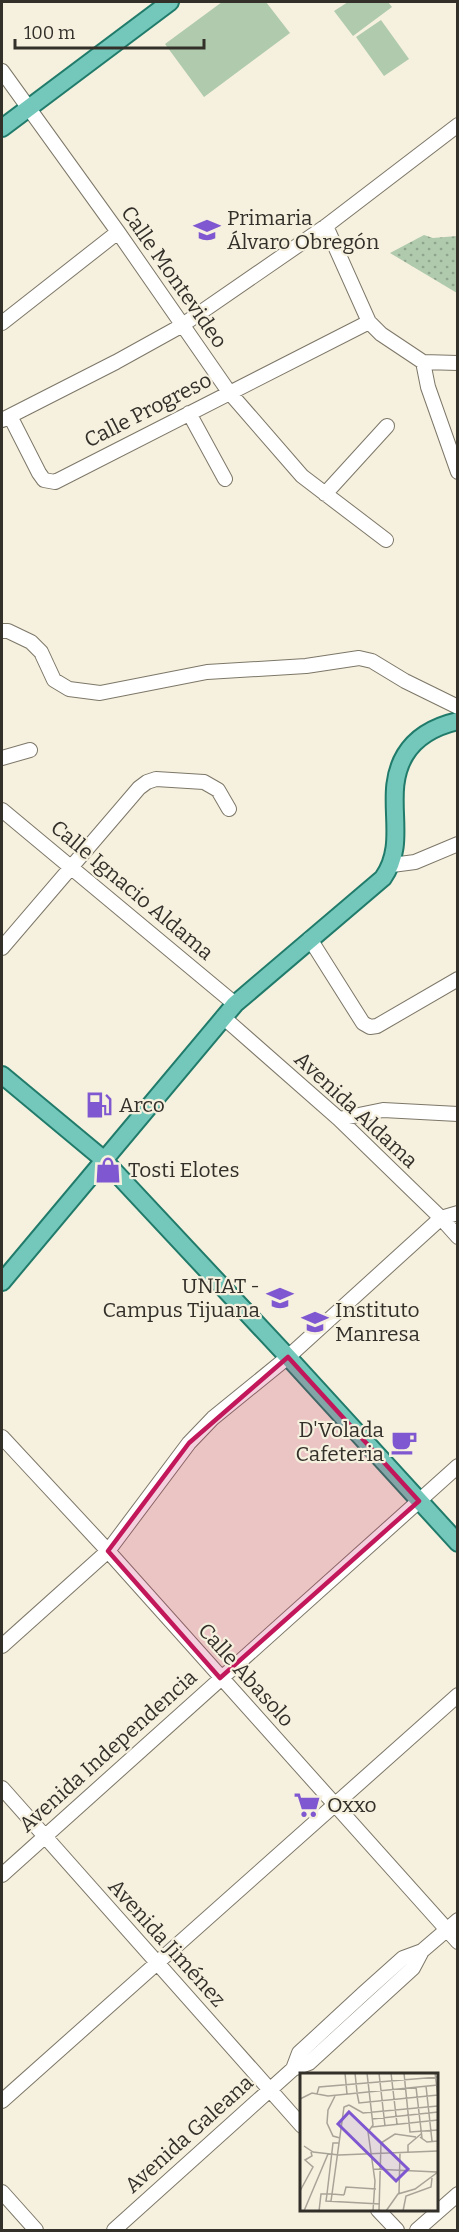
<svg xmlns="http://www.w3.org/2000/svg" width="459" height="2232" viewBox="0 0 459 2232" font-family="Bitter,serif">
	<style>
		.grass { fill: url(#grass-dots) }
		.garden { fill: #afcaad }
		.lines { fill: none; stroke-linecap: round; stroke-linejoin: round }
		.minor-casing { stroke: #7d7768; stroke-width: 16 }
		.major-casing { stroke: #217b6a; stroke-width: 20 }
		.minor { stroke: #fff; stroke-width: 14 }
		.major { stroke: #74c8bb; stroke-width: 16 }
		.marked { fill: #c2185b; fill-opacity: 0.2; stroke: #c2185b; stroke-width: 4.5; stroke-linejoin: round }
		.labels { text-anchor: middle; dominant-baseline: central; stroke-width: 4.5; stroke-linejoin: round; paint-order: stroke }
		.poi-label { font-size: 21px; fill: #33302a; stroke: #f6f0df; text-anchor: start }
		.street-label { font-size: 21px; fill: #33302a; stroke: #f6f0df }
		.inset-road { fill: none; stroke: #a8a397; stroke-width: 1.5 }
		.view { fill: #7f57d0; fill-opacity: 0.15; stroke: #7f57d0; stroke-width: 3 }
		.inset-edge { fill: none; stroke: #33302a; stroke-width: 3 }
	</style>
	<defs>
		<pattern id="grass-dots" width="8" height="8" patternUnits="userSpaceOnUse" patternTransform="scale(1.5)"><rect width="8" height="8" fill="#afcaad"/><path d="M2 2h.1M6 6h.1" fill="none" stroke="#8fa48d" stroke-width="1.8" stroke-linecap="round"/></pattern>
	</defs>
	<rect width="100%" height="100%" fill="#f6f0df"/>
	<path class="grass" d="M424,235L433,238L457,236V293L390,253Z"/>
	<path class="garden" d="M222,2H266L290,33L204,97L165,44Z
		M348,2H388L392,7L353,36L334,11Z
		M381,20L409,59L384,76L356,37Z"/>
	<g class="lines">
		<g class="minor-casing">
			<path id="minor" d="M2,71L118,232L229,392L302,476L386,540
				M326,226L369,322L381,334L423,362L458,363
				M2,323L118,232
				M423,362L428,387L458,472
				M189,413L225,479
				M10,416L39,473L44,480L55,482L369,322
				M2,420L116,362L181,326L326,226L458,125
				M325,494L387,426
				M2,631H8L31,642L41,652L54,680L69,689L100,693L207,672L306,666L359,658L372,661L405,681L458,707
				M2,758L30,750
				M2,810L235,1004
				M392,865L415,862L458,844
				M310,939L363,1023L370,1027L377,1026L458,979
				M2,948L139,788L147,782L156,779L204,782L218,790L229,809
				M223,1017L339,1119L441,1218L458,1237
				M339,1119L383,1110L458,1114
				M2,1437L108,1551L458,1942
				M2,1646L108,1551L189,1443L213,1418L288,1357L441,1218L458,1213
				M2,1788L302,2126
				M2,1875L458,1466
				M293,2069L299,2053L364,1993L403,1958L422,1951
				M2,2101L458,1695
				M2,2192L36,2230
				M378,2210L397,2230
				M114,2230L293,2069L309,2063L413,1968L422,1951L458,1920
				M417,2230L458,2194"/>
		</g>
		<g class="major-casing">
			<path id="major" d="M2,128L170,2
				M2,1075L103,1159L288,1357L458,1543
				M2,1282L235,1004L383,878C410,840 381,795 405,755C417,735 436,726 458,721"/>
		</g>
		<use href="#minor" class="minor"/>
		<use href="#major" class="major"/>
	</g>
	<path class="marked" d="M288,1357L419,1501L220,1678L108,1551L189,1443Z"/>
	<defs>
		<g id="school-bare" transform="scale(2.07)"><path d="M0-5L7-2L0 1L-7-2ZM-4 1L0 2.5L4 1V4Q0 6-4 4Z" fill="#7f57d0" stroke="#f6f0df" stroke-width="2.5" paint-order="stroke"/></g>
		<g id="fuel-bare" transform="scale(2.07)"><path d="M-5.5-6h7V0h2V4h1.3V-2.5L3-4.5l.8-.8L6-3V5H2.5V1h-1V6h-7ZM-4.2-4.7v3.2H.2V-4.7Z" fill="#7f57d0" stroke="#f6f0df" stroke-width="2.5" paint-order="stroke"/></g>
		<g id="shop-bare" transform="scale(2.07)"><path d="M-5-2.5h2.3a2.7 3.5 0 0 1 5.4 0H5L5.5 6h-11ZM-1.5-2.5h3a1.5 2.3 0 0 0-3 0Z" fill="#7f57d0" stroke="#f6f0df" stroke-width="2.5" paint-order="stroke"/></g>
		<g id="university-bare" transform="scale(2.07)"><path d="M0-5L7-2L0 1L-7-2ZM-4 1L0 2.5L4 1V4Q0 6-4 4Z" fill="#7f57d0" stroke="#f6f0df" stroke-width="2.5" paint-order="stroke"/></g>
		<g id="cafe-bare" transform="scale(2.07)"><path d="M-5.5-4.5H6V0H3Q3 3.5 0 3.5H-2.5Q-5.5 3.5-5.5 0ZM3-3.2v2h1.7v-2ZM-6 4.5H4V6H-6Z" fill="#7f57d0" stroke="#f6f0df" stroke-width="2.5" paint-order="stroke"/></g>
		<g id="supermarket-bare" transform="scale(2.07)"><path d="M-6-5.5h2.5l.6 2H6L4.5 2H-2.5L-4.4-4H-6ZM-1.5 3.2a1.3 1.3 0 1 0 .1 0ZM3 3.2a1.3 1.3 0 1 0 .1 0Z" fill="#7f57d0" stroke="#f6f0df" stroke-width="2.5" paint-order="stroke"/></g>
	</defs>
	<g fill-rule="evenodd">
		<use href="#school-bare" x="207" y="230"/>
		<use href="#fuel-bare" x="99" y="1105"/>
		<use href="#shop-bare" x="108" y="1170"/>
		<use href="#university-bare" x="280" y="1298"/>
		<use href="#school-bare" x="315" y="1322"/>
		<use href="#cafe-bare" x="404" y="1442"/>
		<use href="#supermarket-bare" x="307" y="1805"/>
	</g>
	<g class="labels">
		<g class="poi-label">
			<text x="227" y="218">Primaria<tspan x="227" dy="24">Álvaro Obregón</tspan></text>
			<text x="119" y="1105">Arco</text>
			<text x="128" y="1170">Tosti Elotes</text>
			<text x="260" y="1286" text-anchor="end">UNIAT -<tspan x="260" dy="24">Campus Tijuana</tspan></text>
			<text x="335" y="1310">Instituto<tspan x="335" dy="24">Manresa</tspan></text>
			<text x="384" y="1430" text-anchor="end">D'Volada<tspan x="384" dy="24">Cafeteria</tspan></text>
			<text x="327" y="1805">Oxxo</text>
		</g>
		<g class="street-label">
			<text transform="translate(174 277) rotate(55)">Calle Montevideo</text>
			<text transform="translate(148 410) rotate(-27)">Calle Progreso</text>
			<text transform="translate(132 890) rotate(40)">Calle Ignacio Aldama</text>
			<text transform="translate(356 1110) rotate(43)">Avenida Aldama</text>
			<text transform="translate(246 1675) rotate(48)">Calle Abasolo</text>
			<text transform="translate(108 1751) rotate(-42)">Avenida Independencia</text>
			<text transform="translate(167 1943) rotate(48)">Avenida Jiménez</text>
			<text transform="translate(189 2134) rotate(-42)">Avenida Galeana</text>
		</g>
	</g>
	<g transform="translate(300 2073)">
		<rect width="138" height="138" fill="#f6f0df"/>
		<path class="inset-road" d="M45,0L47,21M55,0L57,19M67,0L73,52L68,59L75,108L73,138M79,0L85,53M91,0L97,51M104,0L110,59L138,57M135,0L138,24M126,13L132,68M116,14L122,65M57,20L59,30L138,22M17,21L19,14L138,4M35,23L28,37L27,50L33,63L40,65M0,26L12,20L28,23L138,12M49,32L63,40L138,33M72,46L138,39M72,54L138,47M120,64L127,69L138,68M4,73L13,79L39,82L138,78M108,79V72L121,61M73,96L137,99M0,118L13,94L5,87L12,83L11,79M99,120L100,80M27,121L26,128L80,131M27,121L33,70H39M44,122L46,114L76,116M31,128L32,121L44,122M4,138L28,81M19,138L21,121H32L44,34L49,32M79,138L81,70L95,61L116,64M86,138L98,121L115,116L138,99M103,138L106,123L131,114L132,105"/>
		<path class="view" d="M49,39L108,96L96,108L38,51Z"/>
		<rect width="138" height="138" class="inset-edge"/>
	</g>
	<rect width="459" height="2232" fill="none" stroke="#33302a" stroke-width="6"/>
	<path d="M15 39v9h189v-9" fill="none" stroke="#33302a" stroke-width="3"/>
	<text x="24" y="39" font-size="18" fill="#33302a" stroke="#f6f0df" stroke-width="4.5" paint-order="stroke">100 m</text>
</svg>
